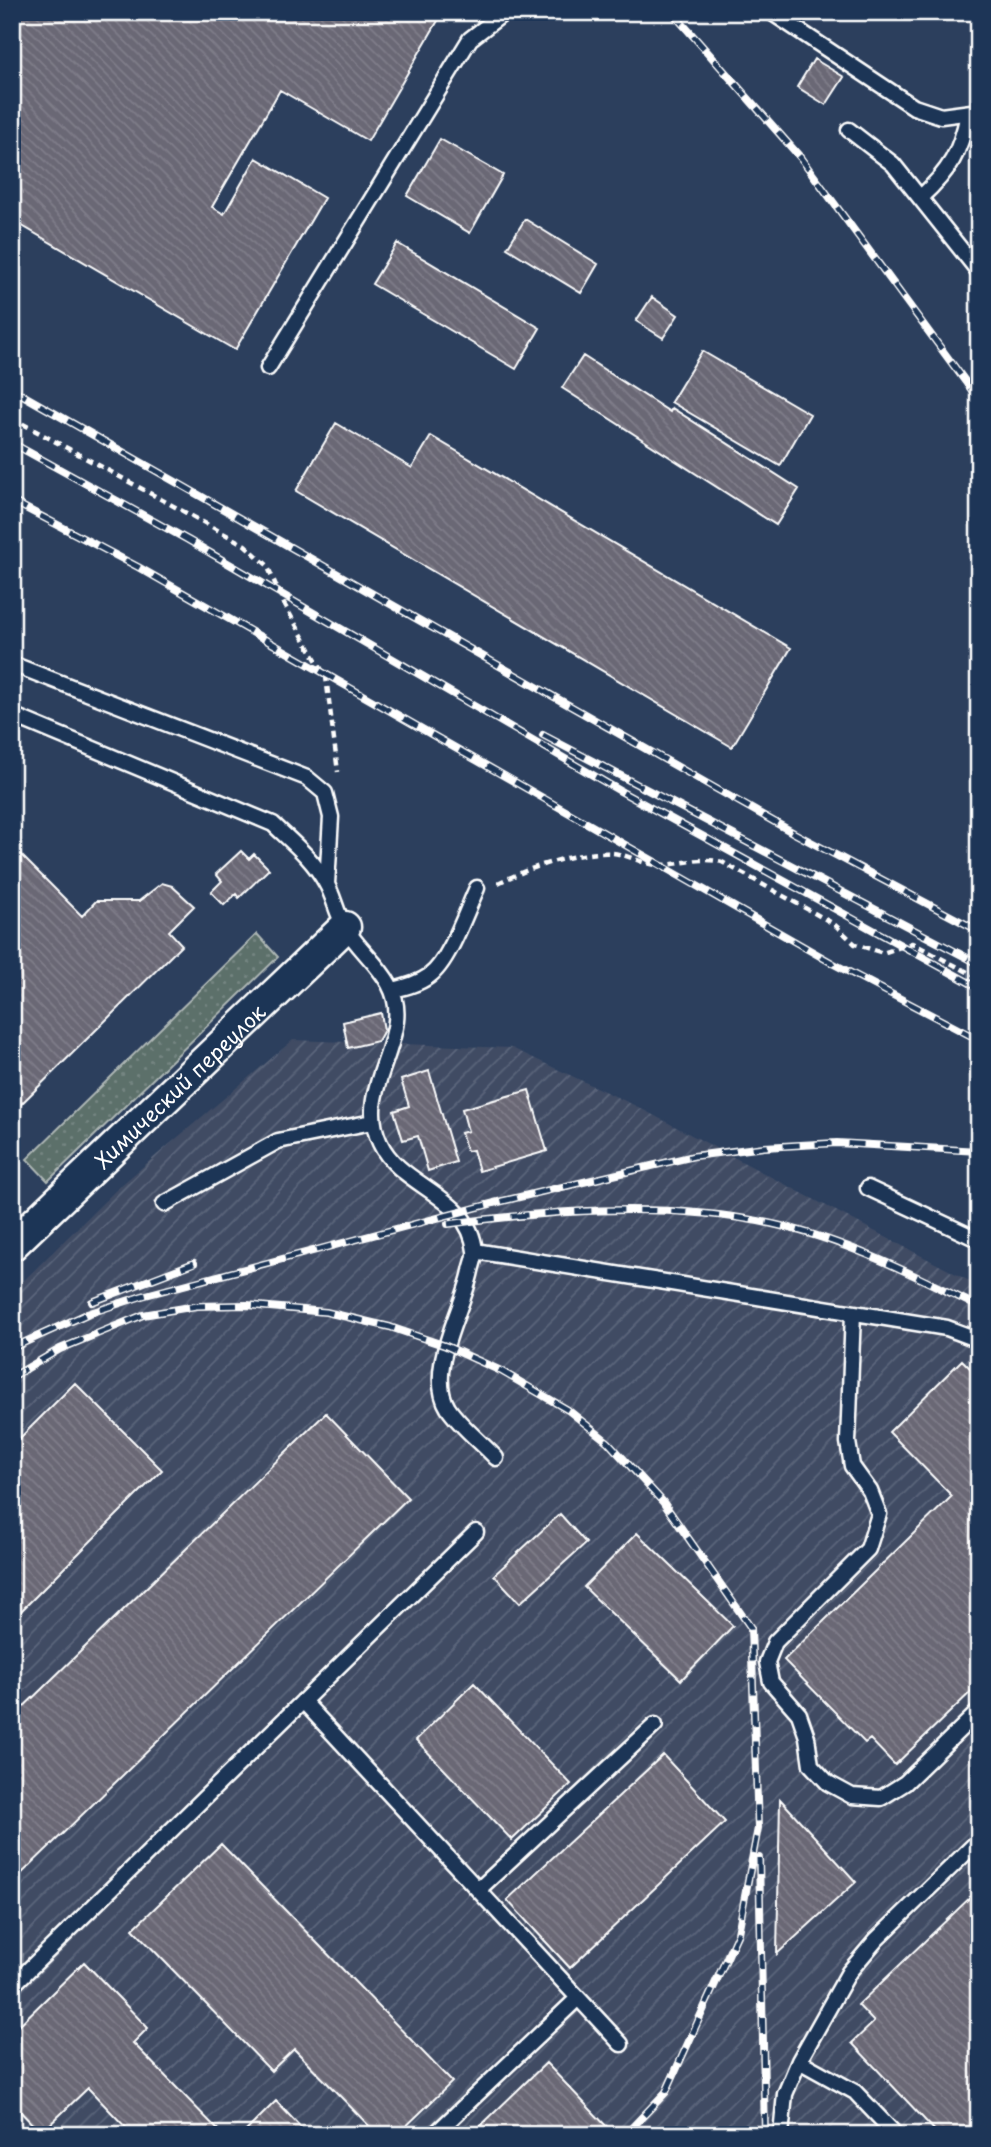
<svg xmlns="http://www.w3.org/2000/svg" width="991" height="2147" viewBox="0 0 991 2147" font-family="'Playpen Sans',sans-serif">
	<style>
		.industrial { fill: url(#industrial-furrows) }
		.grass { fill: url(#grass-dots); stroke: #aeb7b5; stroke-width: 2 }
		.building { fill: url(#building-back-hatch); stroke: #fff; stroke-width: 2 }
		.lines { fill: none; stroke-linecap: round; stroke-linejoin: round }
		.service-casing { stroke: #fff; stroke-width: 19 }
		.minor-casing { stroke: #fff; stroke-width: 35 }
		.path { stroke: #fff; stroke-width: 4.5; stroke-dasharray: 7 5; stroke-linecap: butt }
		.service { stroke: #1d3557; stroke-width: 14 }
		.minor { stroke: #1d3557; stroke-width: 30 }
		.rail-casing { stroke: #fff; stroke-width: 8 }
		.rail { stroke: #1d3557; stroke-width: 5; stroke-dasharray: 16; stroke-linecap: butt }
		.labels { text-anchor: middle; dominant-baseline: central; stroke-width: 7; stroke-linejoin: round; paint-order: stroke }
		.street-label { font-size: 21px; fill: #fff; stroke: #1d3557 }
	</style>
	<defs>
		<pattern id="industrial-furrows" width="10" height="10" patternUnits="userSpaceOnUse" patternTransform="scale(1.75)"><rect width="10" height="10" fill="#3f4b64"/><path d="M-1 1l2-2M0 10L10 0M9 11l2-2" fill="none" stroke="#5c667b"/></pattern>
		<pattern id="grass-dots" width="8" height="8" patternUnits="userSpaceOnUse" patternTransform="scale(1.75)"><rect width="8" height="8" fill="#5c6f6b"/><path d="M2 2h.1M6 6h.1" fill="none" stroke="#748581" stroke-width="1.8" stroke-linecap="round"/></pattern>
		<pattern id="building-back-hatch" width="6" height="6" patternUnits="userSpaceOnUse" patternTransform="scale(1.75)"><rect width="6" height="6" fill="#6a6775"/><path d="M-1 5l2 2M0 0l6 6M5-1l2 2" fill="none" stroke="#807e8a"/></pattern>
	</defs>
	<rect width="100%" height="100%" fill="#2c3f5d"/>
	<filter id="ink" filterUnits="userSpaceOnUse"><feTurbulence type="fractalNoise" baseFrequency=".0143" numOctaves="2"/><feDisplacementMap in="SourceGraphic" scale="14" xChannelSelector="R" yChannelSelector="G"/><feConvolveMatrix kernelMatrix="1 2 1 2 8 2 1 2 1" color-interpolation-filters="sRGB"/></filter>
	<g filter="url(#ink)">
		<path class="industrial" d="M293,1040L512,1048L636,1106L979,1286V2135H12V1292L120,1186Z"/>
		<path class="grass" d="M257,934L278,957L48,1181L27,1159Z"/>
		<path class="building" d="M12,12H443L368,141L280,90L212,207L224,214L256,158L324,198L235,350L12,220Z
			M814,59L844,77L826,105L797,87Z
			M440,139L503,175L470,233L407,196Z
			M525,219L598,264L581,293L507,248Z
			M397,243L540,328L516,369L372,284Z
			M652,297L678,315L663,338L636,321Z
			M702,351L810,414L780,466L671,402Z
			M583,356L670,412L672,408L799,489L776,525L562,388Z
			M336,423L412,468L431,436L791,648L732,747L296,491Z
			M12,846L82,916L96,901H139L162,883L172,886L194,906L169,931L182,945L12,1113Z
			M241,851L249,859L254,854L269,869L239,898L236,894L224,905L211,892L222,881L216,874Z
			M381,1013L384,1030L378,1041L348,1048L343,1022Z
			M429,1071L456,1162L428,1171L418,1136L403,1140L394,1111L409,1106L401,1080Z
			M529,1090L547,1151L479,1171L473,1150L467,1151L461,1133L468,1131L462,1109Z
			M962,1360L979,1377V1684L895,1765L870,1739L865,1743L784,1660L952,1496L889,1432Z
			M75,1383L162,1470L12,1620V1446Z
			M326,1413L408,1498L14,1881L12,1718Z
			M560,1514L586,1543L520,1603L494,1575Z
			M637,1533L733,1626L681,1680L584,1587Z
			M474,1683L571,1784L512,1840L416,1740Z
			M663,1755L725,1822L570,1968L507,1900Z
			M780,1799L856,1882L777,1954Z
			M221,1844L452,2082L397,2135H378L294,2049L271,2071L133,1929Z
			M979,1889V2135H939L852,2043L874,2022L858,2005Z
			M84,1962L148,2028L133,2043L223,2135H133L88,2088L41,2133L12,2103V2032Z
			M546,2063L610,2130L604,2135H471Z
			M276,2101L308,2135H242Z"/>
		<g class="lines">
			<g class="service-casing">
				<path id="service" d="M771,12L914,107L941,116L979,111
					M849,130L893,164L979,272
					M921,197C950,170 960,153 968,114
					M268,368L470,39L505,12
					M12,664L307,778L325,793L331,817L327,884
					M12,715L273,824C293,843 313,859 326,883C334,896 336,913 345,927C364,959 401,978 396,1021C391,1064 359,1099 380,1143C400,1187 470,1195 475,1251C476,1257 472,1265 471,1271C463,1311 425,1370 448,1408C460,1426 481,1442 496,1458
					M393,990C405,987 418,984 429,976C449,962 466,912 477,888
					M868,1188L979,1240
					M164,1204L278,1141L372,1122
					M475,1251L947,1328L979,1340
					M853,1313L848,1442L852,1466L870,1491L879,1514L868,1549L775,1642L767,1662L771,1682L799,1714L807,1737L811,1765L828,1783L852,1796L881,1798L905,1783L979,1711
					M303,1701L621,2044
					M478,1890L655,1725
					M12,1986L476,1532
					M799,2061L855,2092L896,2135
					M434,2135L578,1998
					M781,2135L785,2094L799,2061L849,1972L876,1940L979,1840"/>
			</g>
			<g class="minor-casing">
				<g id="minor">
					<path id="s1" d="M12,1245L345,927"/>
				</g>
			</g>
			<path class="path" d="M12,418L245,545L267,565L284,604L326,677L338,772
				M498,883C529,868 576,851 612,853C627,854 643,865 659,865C682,865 697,856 722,862L834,924L855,944L883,953L912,943L979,978"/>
			<use href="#service" class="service"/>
			<use href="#minor" class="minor"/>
			<g class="rail-casing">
				<path id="rail" d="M672,12L800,157L979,400
					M12,389L794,833L979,931
					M12,443L188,540L622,792L979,988
					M12,501L138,567L834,964L979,1040
					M543,735L979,964
					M448,1224C556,1210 669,1201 777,1225C848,1241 914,1275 979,1307
					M92,1302L194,1263
					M12,1348L87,1314L142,1296L494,1203L694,1156L764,1147L837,1143L979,1151
					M12,1377L60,1349L143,1315L196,1306L247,1305L326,1312L390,1327L446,1346L501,1371L568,1410L608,1442L663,1502L751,1628L758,1828L738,1933L666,2092L625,2135
					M759,1858L765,2135"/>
			</g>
			<use href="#rail" class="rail"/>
		</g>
	</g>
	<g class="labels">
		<g class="street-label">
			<text stroke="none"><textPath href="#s1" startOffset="231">Химический переулок</textPath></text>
		</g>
	</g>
	<rect width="991" height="2147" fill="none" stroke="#1d3557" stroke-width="42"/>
	<rect x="21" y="21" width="949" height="2105" fill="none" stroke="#fff" stroke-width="2.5" filter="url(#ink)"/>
</svg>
